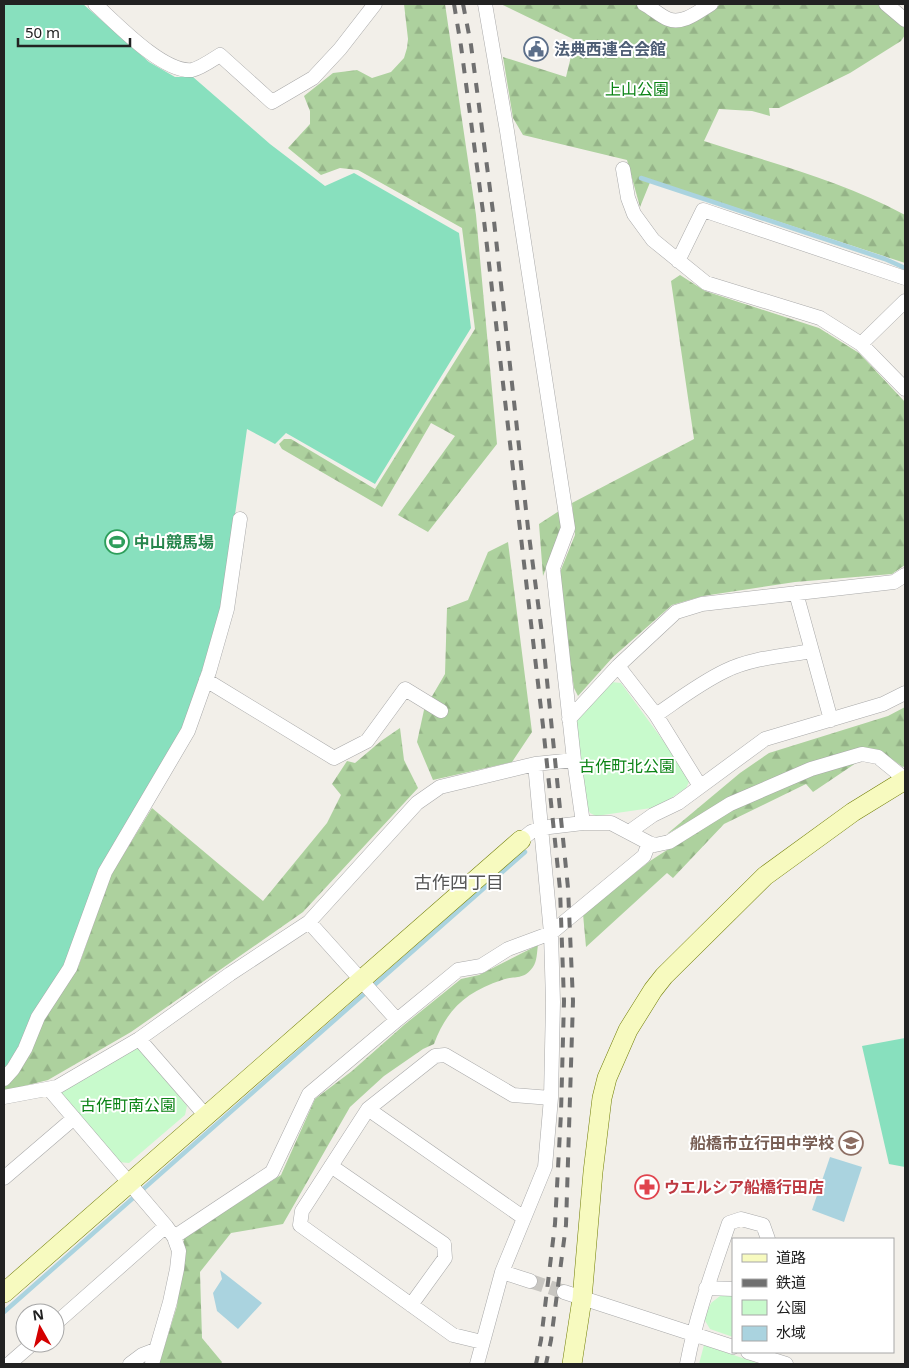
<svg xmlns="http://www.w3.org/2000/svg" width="909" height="1368" viewBox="0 0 909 1368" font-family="'Noto Sans','Noto Sans JP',sans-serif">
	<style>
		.forest { fill: url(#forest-firs) }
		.park { fill: #c8facc }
		.pitch { fill: #88e0be }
		.water { fill: #aad3df }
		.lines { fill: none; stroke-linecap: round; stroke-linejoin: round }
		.stream { stroke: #aad3df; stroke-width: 4.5 }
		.street-tunnel { stroke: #c8c6c1; stroke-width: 14; stroke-dasharray: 14 7; stroke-linecap: butt }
		.street-casing { stroke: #a9a9a9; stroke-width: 15 }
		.secondary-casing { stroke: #707d05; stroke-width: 20 }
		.street { stroke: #fff; stroke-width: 14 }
		.secondary { stroke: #f7fabf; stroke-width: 19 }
		.rail { stroke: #707070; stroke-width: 4; stroke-dasharray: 10 10; stroke-linecap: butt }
		.labels { text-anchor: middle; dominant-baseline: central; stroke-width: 4; stroke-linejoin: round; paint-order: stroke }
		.service-label { font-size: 16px; font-weight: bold; fill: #4e5e75; stroke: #fff; text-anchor: start }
		.park-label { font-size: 16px; fill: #0c8416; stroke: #fff }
		.leisure-label { font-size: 16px; font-weight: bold; fill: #27864d; stroke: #fff; text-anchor: start }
		.education-label { font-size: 16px; font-weight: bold; fill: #785e54; stroke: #fff; text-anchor: end }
		.health-label { font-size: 16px; font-weight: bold; fill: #be3a42; stroke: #fff; text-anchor: start }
		.neighbourhood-label { font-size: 18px; fill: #555; stroke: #fff }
	</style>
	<defs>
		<pattern id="forest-firs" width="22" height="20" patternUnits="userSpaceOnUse" patternTransform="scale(1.25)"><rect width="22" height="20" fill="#add19e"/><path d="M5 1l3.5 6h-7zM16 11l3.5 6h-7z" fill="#95b388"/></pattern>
	</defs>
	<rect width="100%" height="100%" fill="#f2efe9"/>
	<path class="forest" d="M404,4H445L476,215L497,444L428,532L398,515L455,436L431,423L382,507L282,449L279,444L284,439H291L375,489L475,329L462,228L358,170L340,168L321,175L288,148L310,124V111L304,96L333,73L357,70L372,78L391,72L404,58L407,48L408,39Z
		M501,4H636L660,19L679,26L692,23L721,4H880L905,26V35L901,41L850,73L779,108H769L770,116L752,111L719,109L704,141C771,163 843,181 905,215V263L651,180L640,207L627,160L523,135L513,118L503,57L566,77L575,40Z
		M680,275L705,291L819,328L859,353L905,402V565L892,574L795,582L703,596L672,605L613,657L578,696L574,688L558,577L575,535L572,503L694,439L671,281Z
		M559,511L561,530L543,576L539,524Z
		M508,542L532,732L512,762L433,780L417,742L424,710L445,674L447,608L468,600L488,552Z
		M905,707V766L903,767L882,752L728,799L667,834L740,773L769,753L888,716Z
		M400,728L404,760L418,788L303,912L131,1032L48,1080L4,1091V1087L23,1066L44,1019L79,965L111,875L152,808L263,901L327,823L341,795L332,784L347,761L355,763L381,741Z
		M862,759L813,792L806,784L724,824L673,878L667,873L586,947L583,914L650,861L732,808L813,775Z
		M538,945C537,951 537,962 533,967C523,981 515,975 502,980C466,992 447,1009 434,1044L423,1049L384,1076L350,1107L283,1224L231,1233L200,1272L202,1338L222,1362L221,1364H159L177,1306L184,1238L281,1175L315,1099L352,1071L404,1025L461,979L479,975Z"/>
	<path class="park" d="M611,682L621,683L689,776V782L686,788L658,807L596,816L590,813L587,807L576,722Z
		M137,1046L187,1106L185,1115L129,1163L118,1162L57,1093Z
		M720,1296H733V1337L710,1329L704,1319L711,1303Z
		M704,1345L760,1364H699Z"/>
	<path class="pitch" d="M4,4H83L149,62L175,77H193L270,144L325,186L354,173L459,233L471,328L375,484L286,433L275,444L247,429L223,600L201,678L182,730L64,967L21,1047L4,1069Z
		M905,1038V1167L889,1164L862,1046Z"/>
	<path class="water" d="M830,1157L862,1167L844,1222L812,1210Z
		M220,1270L262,1303L238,1329L217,1311L213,1293L222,1279Z"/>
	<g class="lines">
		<path class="stream" d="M641,178L885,259L905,268
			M4,1312L525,852"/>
		<path class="street-tunnel" d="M530,1281L564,1292"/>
		<g class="street-casing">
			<path id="street" d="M95,4C116,23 163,73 192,70C201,68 212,60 220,55L272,102L313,78L340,49L375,4
				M485,4L507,131L568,528L553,568L574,760L583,823
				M644,4C652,8 660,16 668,19C683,25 699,11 711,4
				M886,4L905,20
				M623,169L628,198L634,214L653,240L706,283L820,318L861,344L905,389
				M678,261L703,210L905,278
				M861,344L905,301
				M796,593L831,720
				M618,666L656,715L700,786
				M206,680L334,758L367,741L405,689L441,711
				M656,715C678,700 700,683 725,671C751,658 783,656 812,651
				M569,719L618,666L676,612L702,604L894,582L905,575
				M629,832L653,815L678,803L765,739L883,704L905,693
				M521,840L531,832L541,828L583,823H611L649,843L655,845L669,842L730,804L811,769L862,754L878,757L905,779
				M309,922L397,1020
				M139,1039L206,1116
				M4,1079L13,1069L25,1049L38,1017L70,968L105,872L188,731L209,672L227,609L240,519
				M49,1089L166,1226L174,1237L272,1172L309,1094L397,1020L458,970L481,966L508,949L551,933L644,856L649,843
				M4,1097L57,1087L139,1039L230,974L309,922L417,803L440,787L535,764L574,760
				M368,1109L524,1218
				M331,1166L444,1244L445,1258L411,1305
				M4,1178L74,1118
				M502,1272L530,1281
				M706,1288L733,1289
				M564,1292L733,1347
				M55,1324L166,1226
				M482,1342L453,1335L300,1225L302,1211L368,1109L435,1056L445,1055L513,1095L551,1098
				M748,1352L786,1364
				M9,1364L33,1343
				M130,1364L142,1355L155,1350
				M152,1364L170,1302L177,1269L179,1251L174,1237
				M477,1364L502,1272L545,1167L551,1098L553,1002L551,933L535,764
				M687,1364C696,1316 713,1270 729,1223L741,1219L763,1225L768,1239"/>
		</g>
		<g class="secondary-casing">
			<path id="secondary" d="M4,1293L521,840
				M572,1364L582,1299L593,1172L602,1098L607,1078L628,1030L653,990L664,976L765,876L853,812L905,780"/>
		</g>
		<use href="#street" class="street"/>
		<use href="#secondary" class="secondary"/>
		<path class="rail" d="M454,4L461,46L483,212L543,726L560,889L564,1001L561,1113L555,1224L541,1340L536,1364
			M463,4L471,45L493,212L528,528L543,641L568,888L573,1001L566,1225L551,1340L546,1364"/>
	</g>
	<defs>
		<g id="civic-ring" transform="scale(1.25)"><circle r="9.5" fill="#fff" stroke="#5c6f8a" stroke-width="1.5"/><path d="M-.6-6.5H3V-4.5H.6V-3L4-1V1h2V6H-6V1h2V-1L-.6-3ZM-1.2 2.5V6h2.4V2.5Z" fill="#5c6f8a"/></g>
		<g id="stadium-ring" transform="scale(1.25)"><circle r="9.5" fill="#fff" stroke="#2e9e5b" stroke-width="1.5"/><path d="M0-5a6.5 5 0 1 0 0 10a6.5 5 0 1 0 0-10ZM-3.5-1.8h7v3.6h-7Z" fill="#2e9e5b"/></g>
		<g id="school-ring" transform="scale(1.25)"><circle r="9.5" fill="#fff" stroke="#8d6e63" stroke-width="1.5"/><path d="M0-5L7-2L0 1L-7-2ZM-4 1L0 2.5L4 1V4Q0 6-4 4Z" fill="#8d6e63"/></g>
		<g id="pharmacy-ring" transform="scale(1.25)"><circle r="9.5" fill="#fff" stroke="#e0444e" stroke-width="1.5"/><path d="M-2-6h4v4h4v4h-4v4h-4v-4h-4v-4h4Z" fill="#e0444e"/></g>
	</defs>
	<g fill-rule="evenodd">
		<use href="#civic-ring" x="536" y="49"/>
		<use href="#stadium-ring" x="117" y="542"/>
		<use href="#school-ring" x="851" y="1143"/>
		<use href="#pharmacy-ring" x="647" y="1187"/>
	</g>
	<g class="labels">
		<g class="service-label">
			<text x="554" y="49">法典西連合会館</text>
		</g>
		<g class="park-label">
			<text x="637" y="89">上山公園</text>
			<text x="627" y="766">古作町北公園</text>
			<text x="128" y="1105">古作町南公園</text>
		</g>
		<g class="leisure-label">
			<text x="134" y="542">中山競馬場</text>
		</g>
		<g class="education-label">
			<text x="834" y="1143">船橋市立行田中学校</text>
		</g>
		<g class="health-label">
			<text x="664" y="1187">ウエルシア船橋行田店</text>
		</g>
		<g class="neighbourhood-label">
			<text x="459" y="882">古作四丁目</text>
		</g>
	</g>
	<rect width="909" height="1368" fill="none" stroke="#222222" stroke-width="10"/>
	<rect x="732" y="1238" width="162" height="115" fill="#ffffff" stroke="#a7a7a7"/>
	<rect x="742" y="1254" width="25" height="8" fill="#f7fabf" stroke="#a7a7a7"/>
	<text x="776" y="1263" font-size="15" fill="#222222">道路</text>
	<rect x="742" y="1279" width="25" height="8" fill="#707070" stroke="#a7a7a7"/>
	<text x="776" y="1288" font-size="15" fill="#222222">鉄道</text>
	<rect x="742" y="1300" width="25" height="15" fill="#c8facc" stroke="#a7a7a7"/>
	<text x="776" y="1313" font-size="15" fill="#222222">公園</text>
	<rect x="742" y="1326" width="25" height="15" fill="#aad3df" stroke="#a7a7a7"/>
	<text x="776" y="1338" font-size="15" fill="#222222">水域</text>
	<g transform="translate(40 1328) rotate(352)"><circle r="24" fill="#ffffff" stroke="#a7a7a7"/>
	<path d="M0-4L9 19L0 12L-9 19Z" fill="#d40000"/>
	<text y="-8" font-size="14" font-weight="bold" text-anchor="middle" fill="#222222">N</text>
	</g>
	<path d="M18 38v8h112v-8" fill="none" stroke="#222222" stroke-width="2.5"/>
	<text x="25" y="38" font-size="15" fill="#222222" stroke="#ffffff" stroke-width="4" paint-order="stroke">50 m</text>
</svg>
